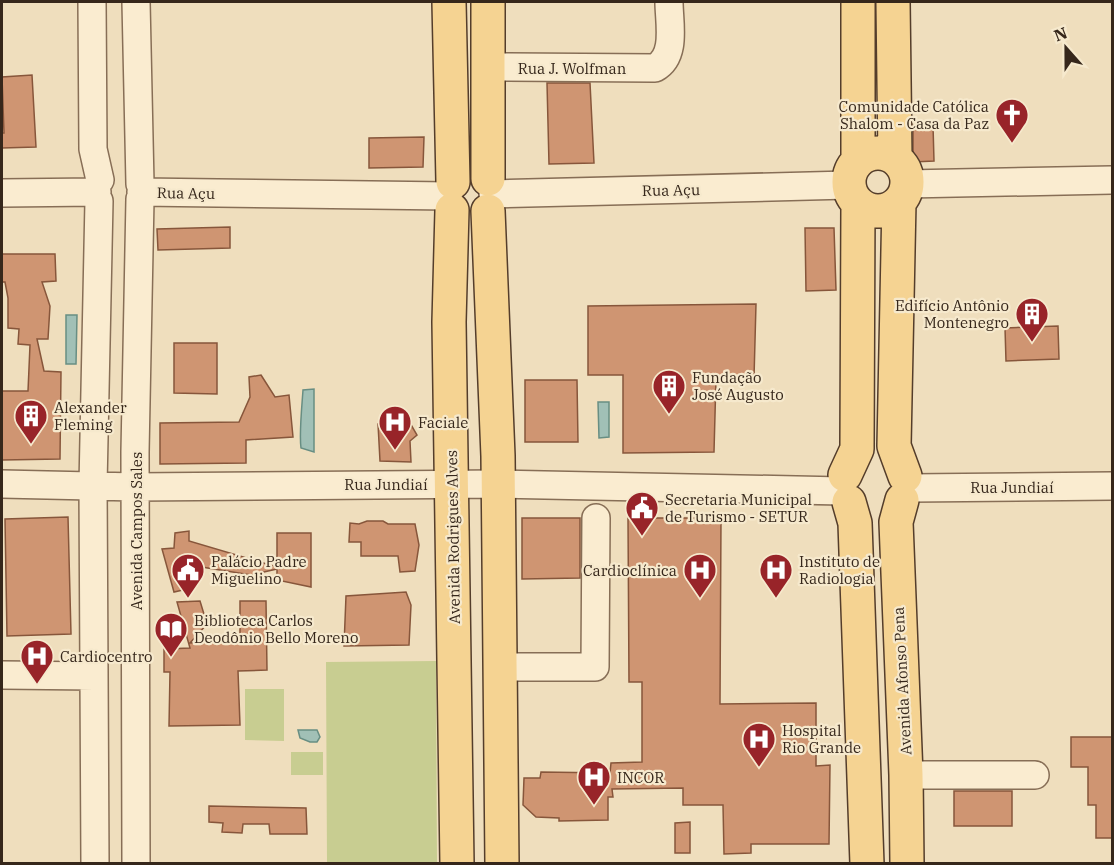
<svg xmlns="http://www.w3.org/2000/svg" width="1114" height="865" viewBox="0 0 1114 865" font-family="'IBM Plex Serif',serif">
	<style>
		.green { fill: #c8cd91 }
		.water { fill: #a1c0b6; stroke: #688e83; stroke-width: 1.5 }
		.building { fill: #cf9572; stroke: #87563b; stroke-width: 1.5 }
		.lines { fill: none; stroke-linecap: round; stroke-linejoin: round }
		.minor-casing { stroke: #876e56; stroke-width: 30 }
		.major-casing { stroke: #543d2b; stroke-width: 36 }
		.minor { stroke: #faecd0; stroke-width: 27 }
		.major { stroke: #f5d392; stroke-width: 33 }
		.labels { text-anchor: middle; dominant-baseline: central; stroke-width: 4.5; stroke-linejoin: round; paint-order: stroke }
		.street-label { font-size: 15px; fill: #36271b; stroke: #f6e9cd }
		.poi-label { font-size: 15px; fill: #36271b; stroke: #f6e9cd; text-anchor: start }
	</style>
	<rect width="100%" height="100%" fill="#efdebd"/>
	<path class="green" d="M436,661L437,863H327L326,662Z
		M245,689H284V741L245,740Z
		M291,752H323V775H291Z"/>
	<path class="water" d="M66,315H77L76,364H66Z
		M314,389V452L301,448C299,434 302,405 303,390Z
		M598,402H609V437L599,438Z
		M298,730H317L320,737L317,742H310L300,738Z"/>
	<path class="building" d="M32,75L36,147L2,148V133H4L2,77Z
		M547,83H590L594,163L549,164Z
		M913,125H933L934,161L913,162Z
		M424,137L423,167L369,168V138Z
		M230,227V248L158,250L157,229Z
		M805,228H834L836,290L806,291Z
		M2,254H55L56,281L42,282L50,306L48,339H37L44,371L61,372L60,459L2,460V391H28L30,345L18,344L19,329L8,328V298L5,282H2Z
		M756,304L754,378H716L714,452L623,453V375H588V306Z
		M1058,326L1059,359L1006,361L1005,328Z
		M174,343H217V394L174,393Z
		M261,375L275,397L289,395L293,437L246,440V463L160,464V423L239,422L250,397L249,377Z
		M525,380H577L578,442H525Z
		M410,423L417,435L410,441L411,462L380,461L378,424Z
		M68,517L71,634L7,636L5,519Z
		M522,518H580V578L522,579Z
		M628,518H721L720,704L816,703V766L830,765L829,844H751V853L724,854L723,805H683V788L612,789L613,797H608V820L559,821V818L536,817L523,805L524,778H540L541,772L610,773L611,763L642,762V682H629Z
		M367,521H383L388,524H415L419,545L415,571L400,572L398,556H361V542H349L350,523L359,524Z
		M189,531V541L277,567V533H311V587L277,580V569L251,575L189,565L196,587L174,592L162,549L174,548L175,533Z
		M406,592L411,605L409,645L344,646L346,596Z
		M200,601L207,624L190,643L240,642V601H266L267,670L238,671L240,725L169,726L170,672H164V649L190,648L177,602Z
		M1071,737H1113V838H1096V805H1088V767H1071Z
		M954,791H1012V826H954Z
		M209,806L306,808L307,834H270L269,824H243L242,833L222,832L223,823L209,822Z
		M690,822V853H675V823Z"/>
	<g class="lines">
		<g class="minor-casing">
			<path id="minor" d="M92,2L93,149L100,180
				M136,2L140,184
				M490,67L655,68C677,56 669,23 669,2
				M907,184L1112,180
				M141,192L448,196
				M2,193L97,192
				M493,194L848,185
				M2,484L136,487L498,484L842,491
				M911,488L1112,486
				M499,667H595L596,518
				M2,675L94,676
				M906,775H1035
				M95,864L93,485L99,201
				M136,864L135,452L140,199"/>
		</g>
		<g class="major-casing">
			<path id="major" d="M449,2L453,182
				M858,2V160
				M893,2L895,158
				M849 182a29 29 0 1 1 58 0a29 29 0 1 1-58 0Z
				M488,179V2
				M899,202L894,446L905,476
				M452,210L449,322L457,864
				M488,211L498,456L502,864
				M845,475L857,449L858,204
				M902,500L896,522L906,775L907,864
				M849,502L855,523L867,864"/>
		</g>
		<use href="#minor" class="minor"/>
		<use href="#major" class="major"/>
	</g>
	<defs>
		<g id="church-pin" transform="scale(1.725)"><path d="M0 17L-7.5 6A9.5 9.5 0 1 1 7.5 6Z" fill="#982429" stroke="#f6e9cd"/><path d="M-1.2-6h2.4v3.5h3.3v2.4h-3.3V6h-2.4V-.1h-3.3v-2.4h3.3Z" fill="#fff"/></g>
		<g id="building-pin" transform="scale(1.725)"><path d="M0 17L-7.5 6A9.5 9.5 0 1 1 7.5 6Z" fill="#982429" stroke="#f6e9cd"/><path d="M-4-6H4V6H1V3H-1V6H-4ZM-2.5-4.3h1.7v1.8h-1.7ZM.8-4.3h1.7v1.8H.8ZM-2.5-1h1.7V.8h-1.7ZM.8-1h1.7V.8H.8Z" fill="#fff"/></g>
		<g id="hospital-pin" transform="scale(1.725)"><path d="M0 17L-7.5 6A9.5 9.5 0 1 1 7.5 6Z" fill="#982429" stroke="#f6e9cd"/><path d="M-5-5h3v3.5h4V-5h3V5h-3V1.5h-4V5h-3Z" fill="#fff"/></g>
		<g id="civic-pin" transform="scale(1.725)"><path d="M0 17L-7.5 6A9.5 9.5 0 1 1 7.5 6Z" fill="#982429" stroke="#f6e9cd"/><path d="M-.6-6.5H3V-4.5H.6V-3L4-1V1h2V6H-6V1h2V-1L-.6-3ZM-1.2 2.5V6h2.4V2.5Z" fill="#fff"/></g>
		<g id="library-pin" transform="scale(1.725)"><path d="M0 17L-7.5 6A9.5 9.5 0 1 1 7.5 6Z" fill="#982429" stroke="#f6e9cd"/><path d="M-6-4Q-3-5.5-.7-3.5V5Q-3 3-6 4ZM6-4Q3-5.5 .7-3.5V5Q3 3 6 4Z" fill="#fff"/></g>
	</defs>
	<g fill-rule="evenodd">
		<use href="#church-pin" x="1012" y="115"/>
		<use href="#building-pin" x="1032" y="314"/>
		<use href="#building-pin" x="669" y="386"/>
		<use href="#building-pin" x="31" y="416"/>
		<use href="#hospital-pin" x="395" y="422"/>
		<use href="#civic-pin" x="642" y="508"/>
		<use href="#civic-pin" x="188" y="570"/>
		<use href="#hospital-pin" x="700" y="570"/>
		<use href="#hospital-pin" x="776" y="570"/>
		<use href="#library-pin" x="171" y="629"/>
		<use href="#hospital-pin" x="37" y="656"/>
		<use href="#hospital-pin" x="759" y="739"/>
		<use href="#hospital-pin" x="594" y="777"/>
	</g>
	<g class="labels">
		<g class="street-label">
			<text x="572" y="68">Rua J. Wolfman</text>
			<text transform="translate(671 190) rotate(-1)">Rua Açu</text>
			<text transform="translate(186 193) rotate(1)">Rua Açu</text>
			<text x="386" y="484">Rua Jundiaí</text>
			<text x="1012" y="487">Rua Jundiaí</text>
			<text transform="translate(136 531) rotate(-90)">Avenida Campos Sales</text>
			<text transform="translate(453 537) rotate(-91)">Avenida Rodrigues Alves</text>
			<text transform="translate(902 681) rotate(-93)">Avenida Afonso Pena</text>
		</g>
		<g class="poi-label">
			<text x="989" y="106" text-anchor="end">Comunidade Católica<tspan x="989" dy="17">Shalom - Casa da Paz</tspan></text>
			<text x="1009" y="305" text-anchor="end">Edifício Antônio<tspan x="1009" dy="17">Montenegro</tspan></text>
			<text x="692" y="377">Fundação<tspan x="692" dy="17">José Augusto</tspan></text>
			<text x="54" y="407">Alexander<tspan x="54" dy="17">Fleming</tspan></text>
			<text x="418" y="422">Faciale</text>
			<text x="665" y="499">Secretaria Municipal<tspan x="665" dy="17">de Turismo - SETUR</tspan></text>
			<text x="211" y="561">Palácio Padre<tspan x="211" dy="17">Miguelino</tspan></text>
			<text x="799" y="561">Instituto de<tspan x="799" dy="17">Radiologia</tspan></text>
			<text x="677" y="570" text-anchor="end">Cardioclínica</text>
			<text x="194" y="620">Biblioteca Carlos<tspan x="194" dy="17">Deodônio Bello Moreno</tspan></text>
			<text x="60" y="656">Cardiocentro</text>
			<text x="782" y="730">Hospital<tspan x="782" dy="17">Rio Grande</tspan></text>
			<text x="617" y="777">INCOR</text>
		</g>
	</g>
	<rect width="1114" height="865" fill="none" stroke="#36271b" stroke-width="6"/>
	<g transform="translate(1066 48) rotate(339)" stroke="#f6e9cd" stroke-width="4.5" paint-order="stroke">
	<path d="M0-4.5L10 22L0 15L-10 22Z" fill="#36271b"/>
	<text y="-9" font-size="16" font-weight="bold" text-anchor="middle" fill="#36271b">N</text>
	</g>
</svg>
